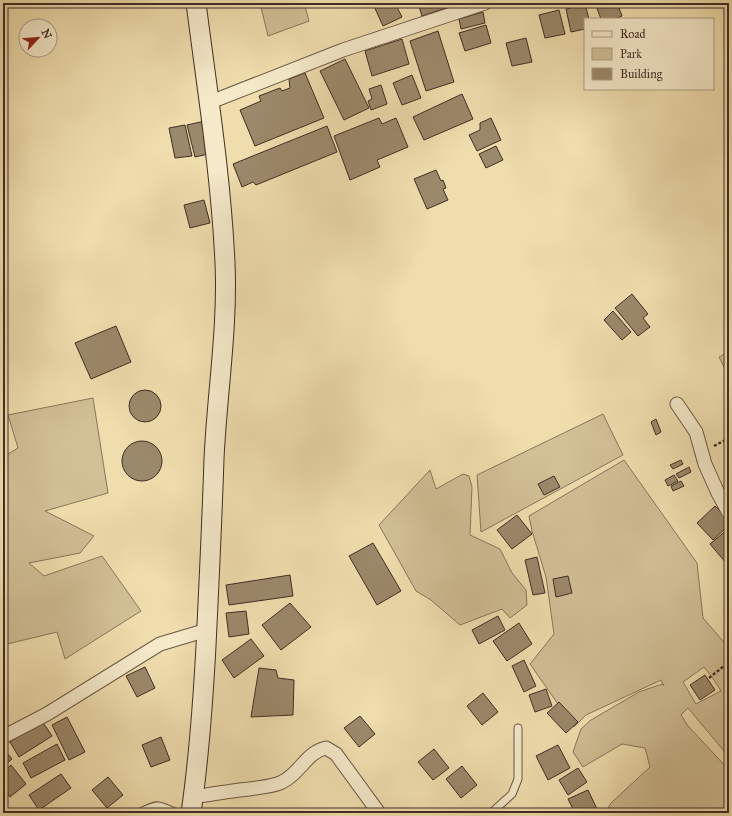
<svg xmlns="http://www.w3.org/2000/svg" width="732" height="816" viewBox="0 0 732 816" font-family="'IM FELL Great Primer',serif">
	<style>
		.green { fill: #d1bf96; stroke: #88765c; fill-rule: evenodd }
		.building { fill: #9b896b; stroke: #402d23 }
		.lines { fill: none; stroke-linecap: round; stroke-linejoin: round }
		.lane-casing { stroke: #6c5946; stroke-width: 9 }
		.street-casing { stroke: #6c5946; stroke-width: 15 }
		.secondary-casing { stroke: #402d23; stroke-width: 21 }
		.path { stroke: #402d23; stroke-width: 2.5; stroke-dasharray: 3 2; stroke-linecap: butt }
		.lane { stroke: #f5e9ca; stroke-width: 7 }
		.street { stroke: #f5e9ca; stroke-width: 13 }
		.secondary { stroke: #f5e9ca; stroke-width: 19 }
	</style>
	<rect width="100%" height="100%" fill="#efddae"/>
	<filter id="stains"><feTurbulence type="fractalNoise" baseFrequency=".005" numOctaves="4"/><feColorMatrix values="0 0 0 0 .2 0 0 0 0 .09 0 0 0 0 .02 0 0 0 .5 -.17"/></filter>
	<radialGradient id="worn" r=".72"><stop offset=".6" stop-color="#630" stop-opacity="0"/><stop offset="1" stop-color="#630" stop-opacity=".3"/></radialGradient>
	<path class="green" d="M260,3H304L309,21L268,36Z
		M729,352V377L719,357Z
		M93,398L108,493L45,511L94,536L80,553L29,563L44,576L102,556L141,611L65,659L57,632L3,645V457L18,448L8,415Z
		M603,414L623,455L481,532L477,475Z
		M624,460L697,563L703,618L729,648V757L688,708L681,715L688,726L729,770V813H605L611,803L650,767L645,748L622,744L583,767L573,752L581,729L591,720L639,692L662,684L664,686L661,680L586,715L574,727L530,664L554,634L546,577L532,531L529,516ZM704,667L712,677L721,691L696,704L683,682Z
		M430,470L436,489L463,474L469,476L472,487L470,535L500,549L512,573L526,590L527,605L510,618L502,609L460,625L431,600L416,591L379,525Z"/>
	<path class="building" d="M376,3H395L402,17L383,26L373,4Z
		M418,3H451L452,6L422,16Z
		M595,3H617L622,16L614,19H601Z
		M585,4L589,19H585V29L571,32L566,9Z
		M559,10L565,34L545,38L539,15Z
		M483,12L485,23L461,29L459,19Z
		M486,25L491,43L465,51L459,33Z
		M438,31L454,82L426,91L410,41Z
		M526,38L532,62L512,66L506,43Z
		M402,39L409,64L372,76L365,51Z
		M345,59L369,108L344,120L320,71Z
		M305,73L324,118L255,146L240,110L261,101L259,96L280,88L282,91L290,88L289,79Z
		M412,75L421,98L402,105L393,83Z
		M381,85L387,104L371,110L368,101L372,99L369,89Z
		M462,94L473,119L424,140L413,117Z
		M379,118L382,124L396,118L408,147L377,160L380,167L350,180L334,136Z
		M491,118L501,140L477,151L469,135L480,130V123Z
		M205,121L213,153L195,157L187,125Z
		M185,125L192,156L175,158L169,128Z
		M327,126L337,152L256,185L253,182L242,187L233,164Z
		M496,146L503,160L486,168L479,154Z
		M436,170L441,181L443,180L446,188L443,189L448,200L427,209L414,179Z
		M204,200L210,223L190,228L184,205Z
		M632,294L648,314L643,318L650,327L638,336L615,308Z
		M613,311L631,332L622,340L604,320Z
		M116,326L131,362L91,379L75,343Z
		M129 406a16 16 0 1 1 32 0a16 16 0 1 1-32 0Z
		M656,419L661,432L656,435L651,422Z
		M122 461a20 20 0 1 1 40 0a20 20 0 1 1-40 0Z
		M681,460L683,464L673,469L670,465Z
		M689,467L691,472L679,478L676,474Z
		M674,475L678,481L668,486L665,480Z
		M554,476L560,487L544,495L538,484Z
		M681,481L684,486L673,491L671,486Z
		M715,506L729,520V525L713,540L697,523Z
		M517,515L532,534L512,549L497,530Z
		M729,528V560L726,563L710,544Z
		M373,543L401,591L377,605L349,556Z
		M537,557L545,593L533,595L525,560Z
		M290,575L293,596L229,605L226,585Z
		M568,576L572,593L556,597L553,579Z
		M290,603L311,627L281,650L262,625Z
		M246,611L249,634L229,637L226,613Z
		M498,616L505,630L479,644L472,630Z
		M519,623L532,644L507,661L493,641Z
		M251,639L264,656L234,678L222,660Z
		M524,660L536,686L524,692L512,666Z
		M145,667L155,688L137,697L126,676Z
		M259,668L276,670L278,678L294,680L293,715L251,717Z
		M705,675L715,690L700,700L690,685Z
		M546,689L552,706L535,712L529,695Z
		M483,693L498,712L482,725L467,706Z
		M559,702L578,722L566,733L547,713Z
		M360,716L375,734L359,747L344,728Z
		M67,717L85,752L69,760L52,725Z
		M42,721L52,736L19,757L10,742Z
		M161,737L170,760L151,767L142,745Z
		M57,744L65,760L31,778L23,763Z
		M558,745L570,768L548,780L536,756Z
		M3,748L12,759L3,767Z
		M434,749L449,768L433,780L418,762Z
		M11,765L26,784L10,797L3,788V772Z
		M462,766L477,785L461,798L446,779Z
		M578,768L587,782L568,795L559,780Z
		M61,774L71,788L39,810L29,795Z
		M108,777L123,795L107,808L92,790Z
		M588,790L597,809L588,813H575L568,799Z"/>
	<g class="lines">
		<g class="lane-casing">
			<path id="lane" d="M138,813C158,804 156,803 177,813
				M491,813L512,794L518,779V728"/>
		</g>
		<g class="street-casing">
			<path id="street" d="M208,103L343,50L485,3
				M677,404L696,432L705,464L718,493L729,513
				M3,737L47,714L160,644L207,630
				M193,797C212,794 230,791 249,789C260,787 272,787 282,782C300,774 306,752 326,748L336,754L379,813"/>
		</g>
		<g class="secondary-casing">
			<path id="secondary" d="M191,813C199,758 203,702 206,646C209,584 212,521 214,459C217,393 228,328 225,263C221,176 207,89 196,3"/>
		</g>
		<path class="path" d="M714,446L729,438
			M709,678L729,662"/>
		<use href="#lane" class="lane"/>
		<use href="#street" class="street"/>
		<use href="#secondary" class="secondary"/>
	</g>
	<rect width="732" height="816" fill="none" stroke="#efddae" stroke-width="16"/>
	<rect x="4" y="4" width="724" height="808" fill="none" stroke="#402d23" stroke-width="2"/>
	<rect x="8" y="8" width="716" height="800" fill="none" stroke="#402d23"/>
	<rect x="584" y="18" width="130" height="72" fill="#f5e9ca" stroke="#ad9e87"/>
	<rect x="592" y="31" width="20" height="6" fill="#f5e9ca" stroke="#ad9e87"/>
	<text x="620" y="38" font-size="12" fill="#402d23">Road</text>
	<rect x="592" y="48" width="20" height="12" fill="#d1bf96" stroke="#ad9e87"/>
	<text x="620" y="58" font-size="12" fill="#402d23">Park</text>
	<rect x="592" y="68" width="20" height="12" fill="#9b896b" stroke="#ad9e87"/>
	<text x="620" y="78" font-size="12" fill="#402d23">Building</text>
	<g transform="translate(38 38) rotate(64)"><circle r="19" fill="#f5e9ca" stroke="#ad9e87"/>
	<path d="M0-3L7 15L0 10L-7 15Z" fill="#8f2418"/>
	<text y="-6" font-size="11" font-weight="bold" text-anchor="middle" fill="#402d23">N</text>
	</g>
	<rect width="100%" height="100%" filter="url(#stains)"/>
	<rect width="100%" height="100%" fill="url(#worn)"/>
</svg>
